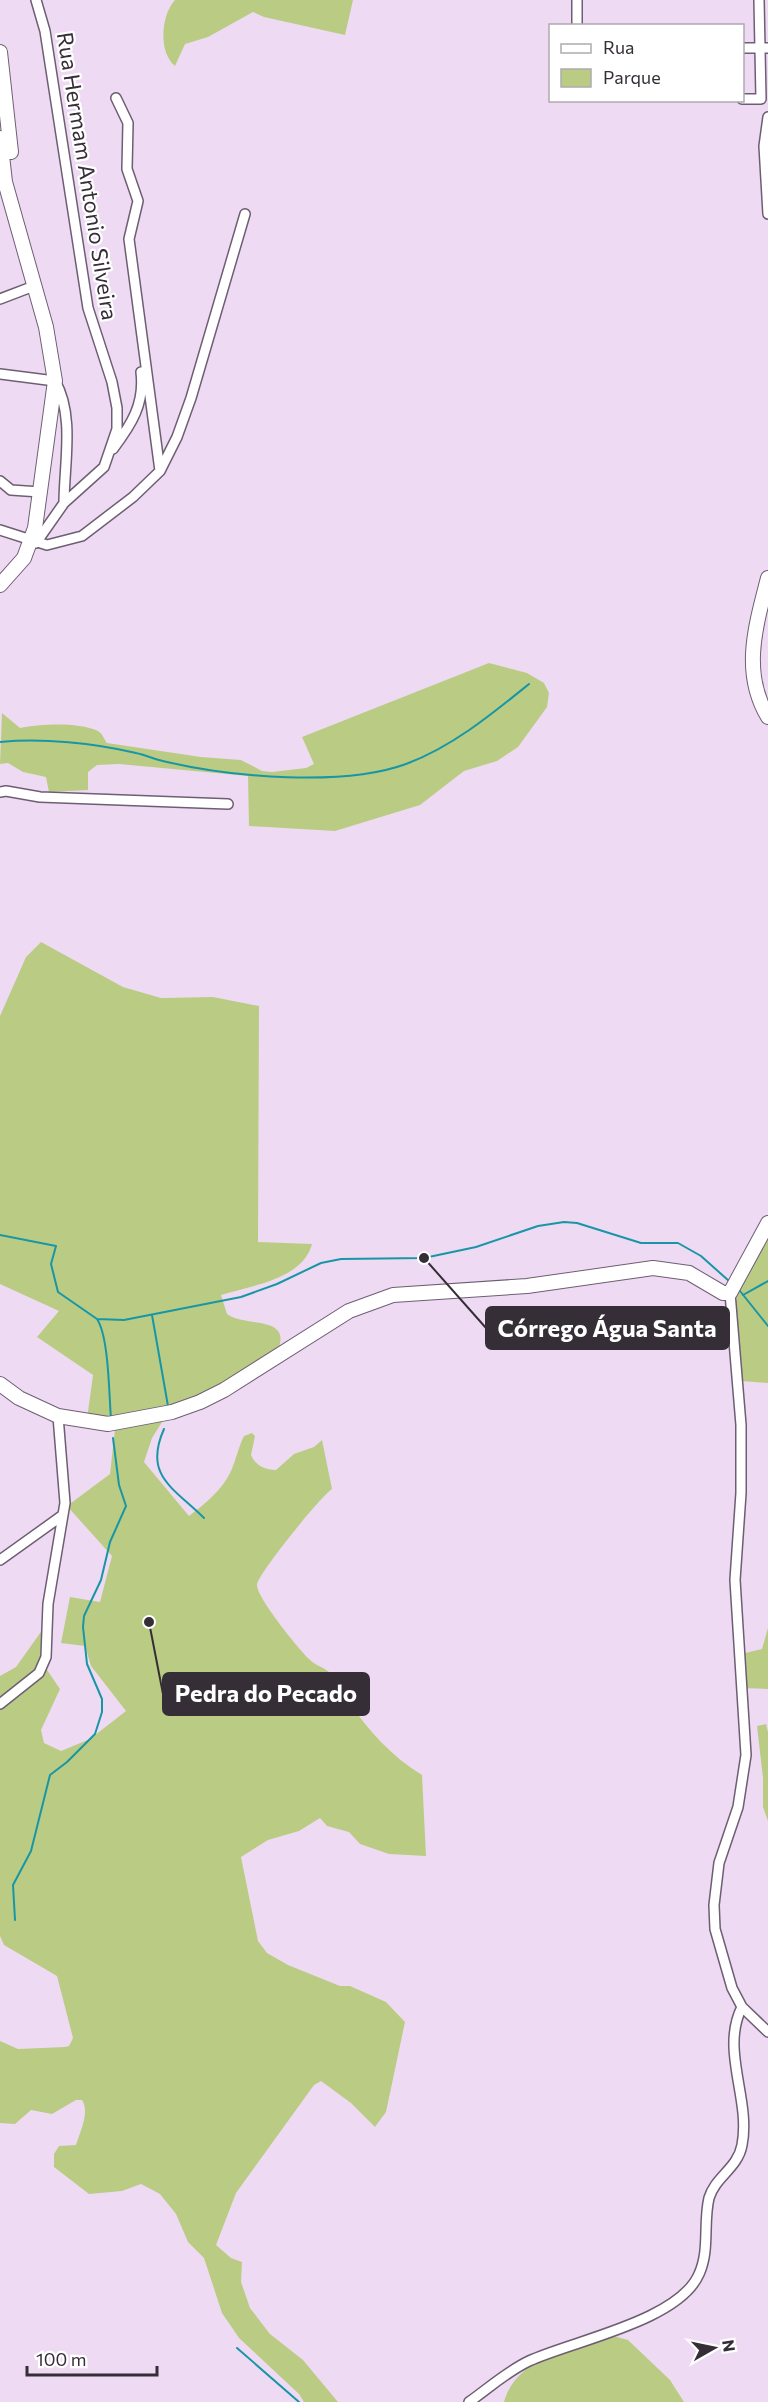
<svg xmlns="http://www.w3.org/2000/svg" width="768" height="2402" viewBox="0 0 768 2402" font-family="Commissioner,sans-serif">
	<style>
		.green { fill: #bacc83 }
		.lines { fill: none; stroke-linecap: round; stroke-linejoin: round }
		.stream { stroke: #1996a5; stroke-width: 2 }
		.street-casing { stroke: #6e5e73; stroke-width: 12 }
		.secondary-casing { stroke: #6e5e73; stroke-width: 16 }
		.street { stroke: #fff; stroke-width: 9 }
		.secondary { stroke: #fff; stroke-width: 14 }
		.labels { text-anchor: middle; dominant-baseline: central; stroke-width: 4.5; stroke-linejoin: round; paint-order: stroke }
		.street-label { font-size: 22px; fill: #352e37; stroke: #fff }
		.leader { fill: none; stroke: #352e37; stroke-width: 2 }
		.callout-dot { fill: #352e37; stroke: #fff; stroke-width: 2 }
		.callout { fill: #352e37; stroke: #352e37; stroke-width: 2 }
		.callout-label { font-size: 24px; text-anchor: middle; font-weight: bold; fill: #fff }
	</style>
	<rect width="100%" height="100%" fill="#eedbf3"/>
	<path class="green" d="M175,0H353L345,35L264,17L253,12L208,37L185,44L175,66C158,52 161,15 175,0Z
		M489,663L527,673L544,683L549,693L547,707L518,747L497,761L464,771L420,805L335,831L249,826L248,776L119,764L97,765L88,772V790L49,792L46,777L23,772L8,763L0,764L2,713L20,728C41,724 78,722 98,731C102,733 104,739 107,743L201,757L241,760L262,771L272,772L306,768L314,764L302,737Z
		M41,942L123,987L161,998L213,997L259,1006L258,1242L312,1244C303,1279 251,1286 221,1295L227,1314C245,1328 296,1314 276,1354L192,1403L104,1420L87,1419L93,1375L37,1337L59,1311L0,1284V1016L26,957Z
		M768,1234V1383L741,1381L732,1301L737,1300V1290Z
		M164,1419L152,1438L144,1462L189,1516C205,1504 223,1489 231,1471C236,1460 238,1448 244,1436L252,1433L255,1436L251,1455C256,1466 264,1469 276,1470L294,1454L314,1447L322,1440L332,1489C321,1496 257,1575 257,1585C257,1598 298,1648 309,1659C315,1666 325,1667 331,1674C338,1683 342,1693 348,1701C368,1730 392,1757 422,1775L426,1856L389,1854L360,1844L349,1832L327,1826L320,1818L299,1831L268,1840L241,1857L258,1941L267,1953L288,1965L340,1986H350L386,2002L405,2022L386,2112L375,2127L351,2103L321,2081L314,2085L236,2193L216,2245L231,2258L242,2262L241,2282L250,2308L270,2334L303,2360L338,2402H304L299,2394L239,2338L222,2313L204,2258L188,2242L176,2214L160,2194L141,2184L122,2191L89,2194L54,2167V2154L59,2146L76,2145C80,2132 90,2112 82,2100H76L52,2114L31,2110L15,2124L0,2123V2041L18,2049L65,2047L69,2046L73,2038L57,1976L4,1945L0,1936V1676L16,1667L43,1629V1664L60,1689L41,1730L44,1743L61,1751L90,1739L126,1711L91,1666L85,1646L61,1643L70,1597L100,1602L112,1556L67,1506L110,1474L115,1429Z
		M768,1628V1689L741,1688V1654L762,1649Z
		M766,1724L768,1732V1821L763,1807V1778L757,1726Z
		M602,2333L628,2340L670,2380L684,2402H504C514,2362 567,2347 602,2333Z"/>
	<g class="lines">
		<path class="stream" d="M0,742C43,738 94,743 136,753C146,755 156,760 167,762C232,777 343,787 406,764C452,747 492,714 529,684
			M0,1235L56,1246L51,1264L58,1292L97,1319L124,1320L241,1297L277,1284L321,1263L341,1259L424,1258L476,1247L538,1226L564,1222L577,1223L641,1243H678L701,1256L729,1281
			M740,1291L768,1326
			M743,1295L768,1281
			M152,1315L168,1406
			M97,1319C109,1337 109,1395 111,1419
			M164,1429C143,1476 174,1488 204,1518
			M15,1920L13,1885L31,1851L50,1775L67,1762L95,1734L102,1712V1699L87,1664L83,1627L84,1616L101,1580L110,1542L126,1506L119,1485L113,1438
			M237,2348L299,2402"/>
		<g class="street-casing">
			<path id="street" d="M577,0V26
				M742,48H768
				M116,98L128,123L127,169L138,201L129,239L160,471
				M742,99H761L759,0
				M768,117L764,146L768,214
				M0,299L34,286
				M0,374L55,381C75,415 64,465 64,503
				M113,449C131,425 145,404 141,372
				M0,481L11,490L40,492
				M0,530L47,545L82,536L133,497L160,471L177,437L191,398L245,214
				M36,543L64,503L104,467L117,429V408L112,382L88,308L45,31L36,0
				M0,792L6,791L40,797L228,804
				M730,1293L741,1425V1493L735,1580L746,1755L738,1807L719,1863L714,1905L715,1929L732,1988L742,2007L768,2032
				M0,1560L63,1515
				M0,1704L39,1673L46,1657L48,1604L65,1503L58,1416
				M469,2402C489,2388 506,2372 529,2361C572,2341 679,2321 699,2274C710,2250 703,2223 709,2198C715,2177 738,2168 742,2145C751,2099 720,2050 742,2007"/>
		</g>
		<g class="secondary-casing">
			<path id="secondary" d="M0,52L11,152
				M0,138L5,182L46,327L55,381L35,528L24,558L0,585
				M768,578C756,625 741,672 768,717
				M0,1384L19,1398L58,1416L108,1424L172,1412L200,1402L224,1390L349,1311L393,1295L527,1286L653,1268L689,1273L723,1293H730L768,1223"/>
		</g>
		<use href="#street" class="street"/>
		<use href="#secondary" class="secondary"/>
	</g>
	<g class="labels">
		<g class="street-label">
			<text transform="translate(88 176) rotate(81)">Rua Hermam Antonio Silveira</text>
		</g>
	</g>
	<path class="leader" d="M424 1258L486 1328M149 1622L163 1694"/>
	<g class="callout-dot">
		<circle cx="424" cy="1258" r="6"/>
		<circle cx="149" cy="1622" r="6"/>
	</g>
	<g class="callout">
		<rect x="486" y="1307" width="243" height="42" rx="6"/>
		<rect x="163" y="1673" width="206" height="42" rx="6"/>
	</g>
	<g class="callout-label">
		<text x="607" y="1337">Córrego Água Santa</text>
		<text x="266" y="1702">Pedra do Pecado</text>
	</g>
	<rect x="549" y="24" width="195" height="78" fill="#ffffff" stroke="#aeabaf" stroke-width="1.5"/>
	<rect x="561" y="44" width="30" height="9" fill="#ffffff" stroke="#aeabaf" stroke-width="1.5"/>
	<text x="603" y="54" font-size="18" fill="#352e37">Rua</text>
	<rect x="561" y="69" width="30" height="18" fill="#bacc83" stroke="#aeabaf" stroke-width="1.5"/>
	<text x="603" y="84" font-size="18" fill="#352e37">Parque</text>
	<g transform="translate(714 2348) rotate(81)" stroke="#ffffff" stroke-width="4.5" paint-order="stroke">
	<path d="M0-4.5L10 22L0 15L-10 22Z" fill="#352e37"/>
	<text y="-9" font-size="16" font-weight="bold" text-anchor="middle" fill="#352e37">N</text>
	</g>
	<path d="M27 2366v9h130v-9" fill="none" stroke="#352e37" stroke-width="3"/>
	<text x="36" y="2366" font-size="18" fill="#352e37" stroke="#ffffff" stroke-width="4.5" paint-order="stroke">100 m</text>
</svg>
